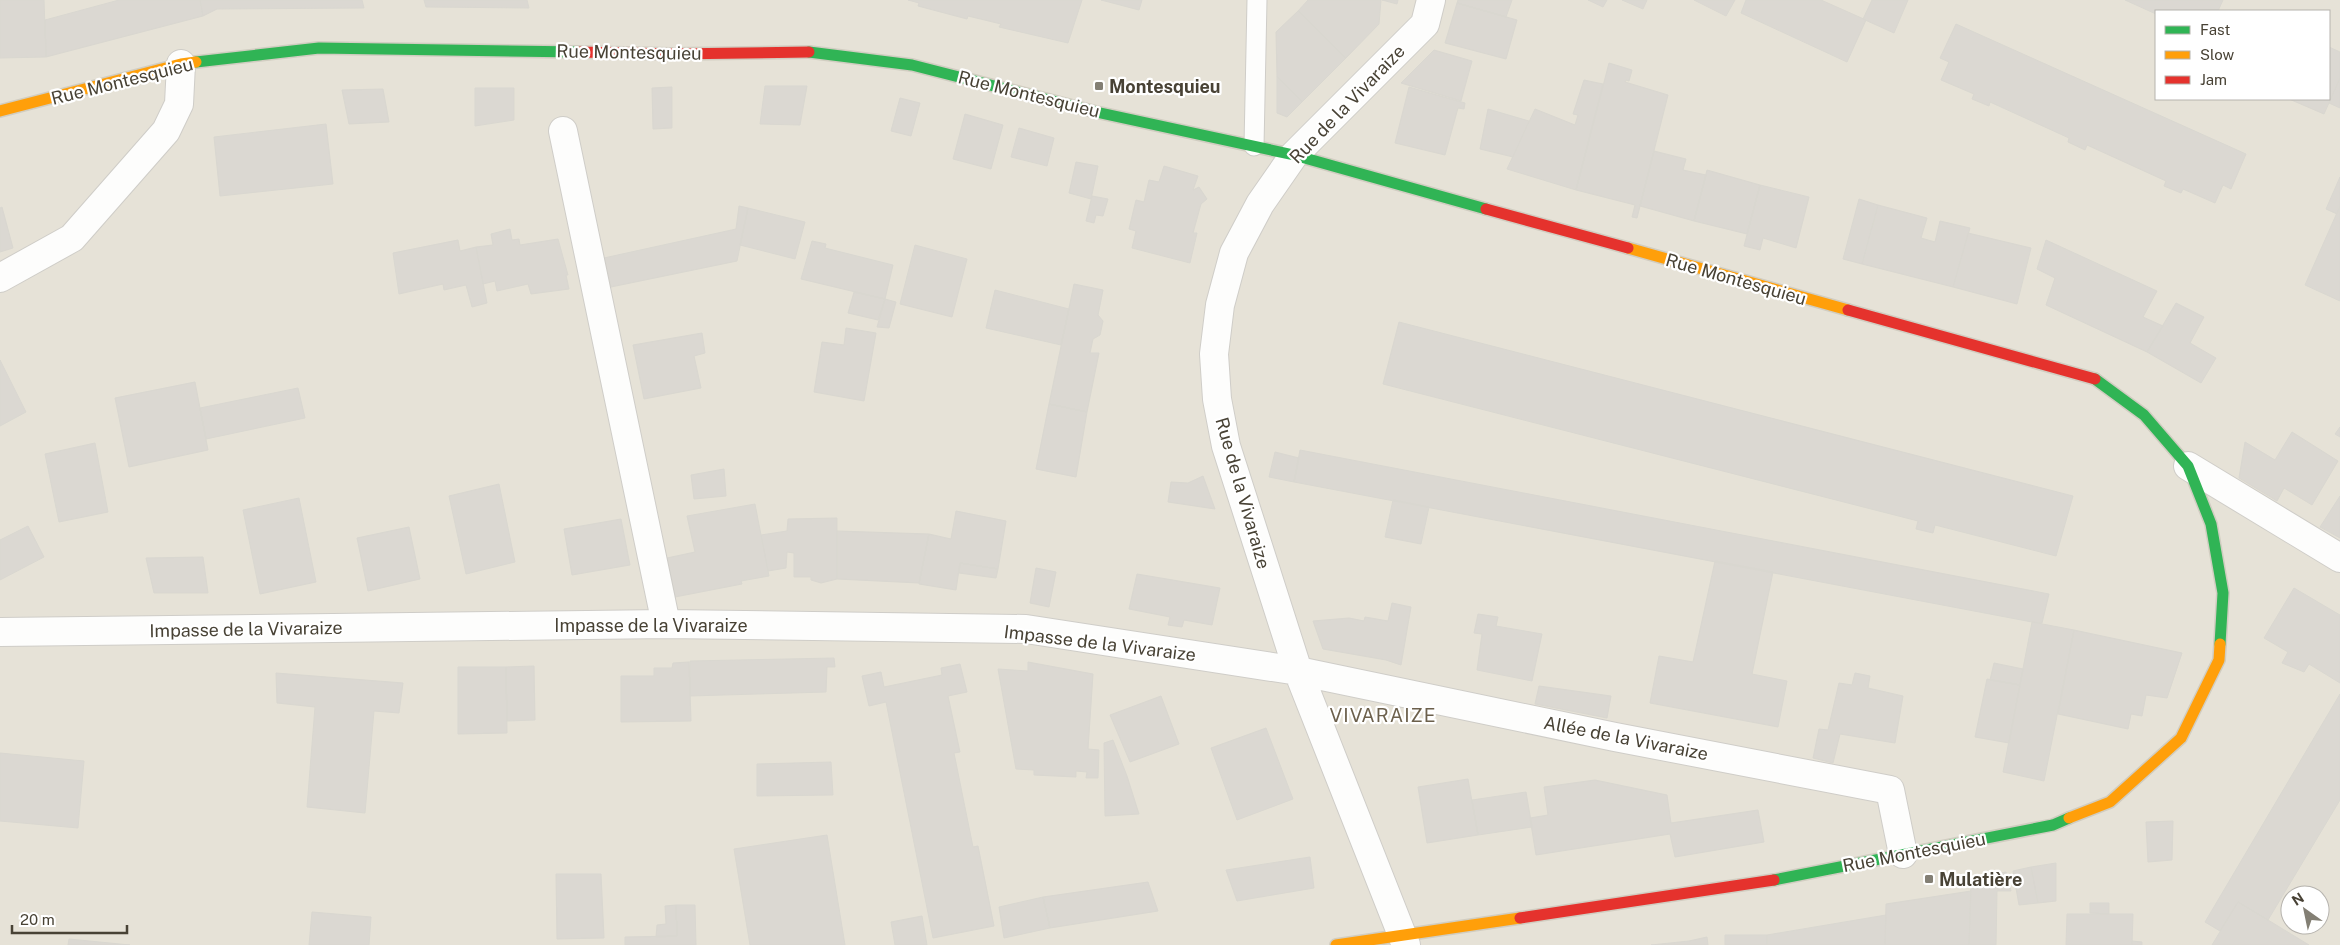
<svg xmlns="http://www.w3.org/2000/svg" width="2340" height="945" viewBox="0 0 2340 945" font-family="'Public Sans',sans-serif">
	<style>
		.residential { fill: #e6e2d7; fill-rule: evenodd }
		.building { fill: #dbd8d2; stroke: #d9d7d0 }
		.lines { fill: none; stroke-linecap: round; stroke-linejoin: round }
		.lane-casing { stroke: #cfcdc8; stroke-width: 21 }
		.street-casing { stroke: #cfcdc8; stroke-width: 30 }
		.fast-casing { stroke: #d1cdc1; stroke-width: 14 }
		.slow-casing { stroke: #d1cdc1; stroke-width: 14 }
		.jam-casing { stroke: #d1cdc1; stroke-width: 14 }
		.lane { stroke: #fdfdfc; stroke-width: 19 }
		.street { stroke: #fdfdfc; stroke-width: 28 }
		.fast { stroke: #30b455; stroke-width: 11 }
		.slow { stroke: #ff9f0a; stroke-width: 11 }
		.jam { stroke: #e5322d; stroke-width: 11 }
		.poi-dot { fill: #837f74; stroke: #fff; stroke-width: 2 }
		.labels { text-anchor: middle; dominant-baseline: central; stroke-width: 4.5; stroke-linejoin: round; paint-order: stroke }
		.street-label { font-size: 18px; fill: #484235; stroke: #fff }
		.poi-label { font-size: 18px; font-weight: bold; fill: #484235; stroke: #fff; text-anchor: start }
		.neighbourhood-label { font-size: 19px; letter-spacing: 1px; fill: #6c604c; stroke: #fff }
	</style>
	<rect width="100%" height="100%" fill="#f1f0ea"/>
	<path class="residential" d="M0,0H2340V945H0ZM2156,11H2329V99H2156ZM2290,895H2320V925H2290Z"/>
	<path class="building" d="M0,0H44L46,57L0,58Z
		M119,0H200L203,16L46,57L45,20Z
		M200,0H362L364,8L217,9L203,16Z
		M424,0H527L529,8L426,7Z
		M908,0H1082L1068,43L999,27L1001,24L968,16L967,19L918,6L919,3Z
		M1101,0H1142L1139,10Z
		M1308,0H1381L1379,24L1346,58L1298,11Z
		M1382,0H1398L1397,4Z
		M1458,0H1512L1506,17L1457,3Z
		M1588,0H1607L1603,7Z
		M1622,0H1647L1643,9Z
		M1694,0H1735L1726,16Z
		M1746,0H1821L1866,20L1847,62L1741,13Z
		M1872,0H1908L1894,33L1863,19Z
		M2125,0H2223L2218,11H2156V14Z
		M1457,3L1517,20L1506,59L1445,43Z
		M1298,11L1346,58L1302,102L1277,76L1276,32Z
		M1956,24L2246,154L2231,189L2223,185L2215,203L2183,189L2181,193L2164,186L2166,181L2087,145L2085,150L2068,142L2069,138L1990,102L1989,106L1972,99L1974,94L1941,80L1949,62L1940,58Z
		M2329,47L2340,52V78L2324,114L2289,99H2329Z
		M1434,50L1472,61L1461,101L1401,83Z
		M1609,63L1632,70L1629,81L1626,80L1625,82L1668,95L1637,218L1632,217L1635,205L1576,190Z
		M1277,76L1302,102L1287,117L1277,113Z
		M2340,78V108L2329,103Z
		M1584,80L1603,84L1576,190L1507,169L1535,109L1575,125L1578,115L1573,114Z
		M765,86H807L800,125L760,124Z
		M672,87V128L653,129L652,88Z
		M1409,87L1465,103L1464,109L1458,108L1445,155L1395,143Z
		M475,88H514V120L475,126Z
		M383,89L389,122L349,124L342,90Z
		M900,98L920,103L911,136L891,131Z
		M1488,109L1529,121L1513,157L1480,149Z
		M965,114L1003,125L991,169L953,159Z
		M326,124L333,184L220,196L214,137Z
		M1019,128L1054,138L1047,166L1011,157Z
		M1654,151L1686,159L1683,170L1706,175L1694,221L1640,206Z
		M1076,162L1098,166L1091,199L1069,193Z
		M1164,166L1198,176L1193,190L1199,187L1207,199L1201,204L1193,233H1197L1190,263L1132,248L1136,231L1129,229L1136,200L1144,202L1149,180L1159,182Z
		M1707,170L1760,185L1747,234L1694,221Z
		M2340,177V206L2337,214L2326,209Z
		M1760,185L1809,197L1796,248L1763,238L1760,250L1744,246Z
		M1092,196L1108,199L1103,216L1096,215L1094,223L1086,221Z
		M1859,199L1878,205L1862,264L1843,259Z
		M1878,205L1927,218L1921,238L1935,242L1940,221L1970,228L1953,287L1862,264Z
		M739,206L748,208L737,261L611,287L604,258L736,229Z
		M2340,206V301L2305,285Z
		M2,207L13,248L0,252V208Z
		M748,208L805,222L795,259L740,245Z
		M510,229L512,240L519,239L520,245L558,239L568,275H566L569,289L531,294L528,284L497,291L495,281L483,284L476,247L493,245L491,234Z
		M1968,233L2031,248L2017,304L1953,287Z
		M458,240L460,251L476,247L487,303L472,307L466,285L444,290L443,284L399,294L393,253Z
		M2046,240L2157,291L2143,317L2163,326L2147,352L2046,305L2055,278L2037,269Z
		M812,241L826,244L825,248L893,265L885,299L801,279Z
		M915,245L967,259L952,317L900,304Z
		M1074,284L1103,290L1098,315L1103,321L1100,335L1093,339L1090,353H1099L1087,412L1049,404Z
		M995,290L1069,309L1061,345L986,328Z
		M854,292L885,299L878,320L848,313Z
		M885,299L896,302L889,328L877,327Z
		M2176,303L2204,317L2190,343L2216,358L2201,383L2147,352Z
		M1399,322L2073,496L2056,556L1935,525L1933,533L1916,529L1918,521L1383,384Z
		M846,328L876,333L864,401L814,392L822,342L844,345Z
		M702,333L705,353L694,356L701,388L644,399L633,345Z
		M0,360L26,412L0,426Z
		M195,382L208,450L129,467L115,398Z
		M298,388L305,418L206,439L200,408Z
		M1049,404L1087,412L1076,477L1036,469Z
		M2340,427V437L2335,434Z
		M2292,432L2338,461L2312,505L2284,488L2277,501L2239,478L2245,442L2275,460Z
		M95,443L108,512L59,522L45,454Z
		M1300,450L2049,594L2042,623L2032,622L1294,482Z
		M1275,452L1299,458L1294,482L1269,477Z
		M724,469L726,496L694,499L691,475Z
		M1203,476L1215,509L1168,502L1171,482L1188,483Z
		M499,484L515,562L466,574L449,496Z
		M2340,496V538L2320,527Z
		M299,498L316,582L260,594L243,510Z
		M1393,500L1429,507L1421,544L1385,537Z
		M755,504L769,576L741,581L742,584L675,597L667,558L695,552L687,516Z
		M956,511L1006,521L998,569L960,563L956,590L919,584L929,534L951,539Z
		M837,518V579L821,583L811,580V577H794V553L787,552L786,568L768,571L761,535L787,531L788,519Z
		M621,519L630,565L572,575L564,529Z
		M28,526L44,557L0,580V540Z
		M409,527L420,579L368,591L357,538Z
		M837,531L929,534L919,583L837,579Z
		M203,557L208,593H154L146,558Z
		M1715,561L1773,572L1752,674L1787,681L1778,727L1650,703L1659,656L1693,662Z
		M960,563L998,569L996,578L959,573Z
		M1036,568L1056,572L1049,607L1030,603Z
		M1137,574L1220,588L1212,625L1184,620L1182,627L1168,625L1170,617L1129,609Z
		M2294,588L2340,615V683L2309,664L2304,672L2282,663L2288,652L2264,638Z
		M1392,603L1411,607L1401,665L1386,660L1323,649L1313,621L1349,618L1364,621L1365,617L1388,621Z
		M1478,614L1498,617L1496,626L1542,634L1532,681L1477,670L1482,634L1474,633Z
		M2032,622L2074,630L2044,781L2003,772Z
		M2074,630L2182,653L2167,698L2146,695L2142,716L2131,714L2128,729L2058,714Z
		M834,658L835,667H827L826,692L690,696V661Z
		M689,662L691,721L621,722V676H654V668H672L673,663Z
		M1028,662L1093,674L1088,749L1099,750L1098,778H1086L1087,772L1076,771V777L1034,775V770L1016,769L998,669L1028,671Z
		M1994,663L2023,669L2020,685L1990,680Z
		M960,664L967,692L948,696L960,752L954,753L973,847L978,846L994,926L933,938L886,702L869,706L862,676L881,672L884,687L942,675L941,668Z
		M534,666L535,720L507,721L506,667Z
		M458,667H506L507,733L458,734Z
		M276,673L403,683L399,713L374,711L365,813L307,807L315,707L277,703Z
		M1855,673L1870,676L1868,688L1903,696L1895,743L1840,734L1833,763L1813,758L1819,729L1828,730L1839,683L1852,685Z
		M1987,679L2020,685L2009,743L1975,737Z
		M1539,686L1611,696L1607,718L1535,704Z
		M2340,694V800L2268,920L2238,902L2220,931L2205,922Z
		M1161,696L1179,744L1130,762L1110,715Z
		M1266,728L1293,799L1237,820L1211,748Z
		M1113,740L1127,776L1139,814L1105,816L1104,743Z
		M0,753L84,761L78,828L0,821Z
		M831,762L833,795L757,796V764Z
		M1468,779L1478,835L1427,843L1418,787Z
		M1595,780L1667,795L1671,823L1758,810L1764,842L1675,857L1670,834L1536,855L1530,818L1548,815L1544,787Z
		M1526,792L1532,827L1478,835L1472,800Z
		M2173,821L2172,860L2148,862L2146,822Z
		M827,835L845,945H750L734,849Z
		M1310,857L1314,888L1237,901L1226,870Z
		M2056,863V901L2038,903L2031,867Z
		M2031,867L2038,903L2019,905L2013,871Z
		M2006,872L2011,891H1997L1996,945H1969L1971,879Z
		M556,874H601L604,938L557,939Z
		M1148,882L1158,911L1050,928L1043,897Z
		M1971,891L1969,945H1885L1886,904Z
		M1043,897L1050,928L1004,938L999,907Z
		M2238,902L2268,920L2309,945H2212Z
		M2090,903H2109V914L2090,913Z
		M676,905L677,936L656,937L657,925L666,924L665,906Z
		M676,905H695L696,945H625V937L677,936Z
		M312,912L371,917L369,945H309Z
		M2067,914H2133L2132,945H2066Z
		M1886,915L1885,945H1767V935Z
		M922,916L927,945H895L891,922Z
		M1725,935H1767V945H1725Z
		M1707,937L1708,945H1651L1689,941Z
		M69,939L130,945H68Z
		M2132,941L2142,942V945H2132Z"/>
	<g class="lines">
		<g class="lane-casing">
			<path id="lane" d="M1254,146L1257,0"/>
		</g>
		<g class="street-casing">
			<path id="street" d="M563,131L666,624
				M0,278L72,238L166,131L179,104L181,64
				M2188,466L2340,558
				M0,632L666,624L1026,629L1298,671L1615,737L1890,790L1903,854
				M1406,945L1298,671L1226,446L1217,399L1214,354L1220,305L1234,253L1260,204L1294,155L1425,24L1431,0"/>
		</g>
		<g class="fast-casing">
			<path id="fast" d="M809,52L912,65L1096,112L1294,155L1486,209
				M196,62L319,48L579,52
				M2095,379L2144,415L2188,466L2211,524L2223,593L2220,644
				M1774,880L2053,825L2069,818"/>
		</g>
		<g class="slow-casing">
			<path id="slow" d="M0,111L181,64L196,62
				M1628,248L1848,310
				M2069,818L2110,802L2181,738L2219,660L2220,644
				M1336,945L1520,918"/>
		</g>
		<g class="jam-casing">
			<path id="jam" d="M579,52L671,54L809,52
				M1486,209L1628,248
				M1848,310L2095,379
				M1520,918L1774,880"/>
		</g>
		<use href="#lane" class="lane"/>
		<use href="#street" class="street"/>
		<use href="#fast" class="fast"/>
		<use href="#slow" class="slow"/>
		<use href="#jam" class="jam"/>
	</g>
	<g class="poi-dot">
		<rect x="1094" y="81" width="10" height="10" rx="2.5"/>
		<rect x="1924" y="874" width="10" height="10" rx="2.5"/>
	</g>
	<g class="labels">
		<g class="street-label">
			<text transform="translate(629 52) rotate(1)">Rue Montesquieu</text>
			<text transform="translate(122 81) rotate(-14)">Rue Montesquieu</text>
			<text transform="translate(1029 94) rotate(14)">Rue Montesquieu</text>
			<text transform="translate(1347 104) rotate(-46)">Rue de la Vivaraize</text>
			<text transform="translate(1736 279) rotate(16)">Rue Montesquieu</text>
			<text transform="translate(1243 493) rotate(74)">Rue de la Vivaraize</text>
			<text x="651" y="625">Impasse de la Vivaraize</text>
			<text transform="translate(246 629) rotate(-1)">Impasse de la Vivaraize</text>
			<text transform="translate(1100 643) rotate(7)">Impasse de la Vivaraize</text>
			<text transform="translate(1626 738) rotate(11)">Allée de la Vivaraize</text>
			<text transform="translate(1914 852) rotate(-11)">Rue Montesquieu</text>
		</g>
		<g class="poi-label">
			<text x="1109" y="86">Montesquieu</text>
			<text x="1939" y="879">Mulatière</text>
		</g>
		<g class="neighbourhood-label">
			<text x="1383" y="715">VIVARAIZE</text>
		</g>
	</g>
	<rect x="2155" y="10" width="175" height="90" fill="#ffffff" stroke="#b6b3ae"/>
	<rect x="2165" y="26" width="25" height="8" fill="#30b455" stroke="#b6b3ae"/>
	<text x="2200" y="35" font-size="15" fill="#484235">Fast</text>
	<rect x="2165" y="51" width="25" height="8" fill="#ff9f0a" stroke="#b6b3ae"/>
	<text x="2200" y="60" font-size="15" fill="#484235">Slow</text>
	<rect x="2165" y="76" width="25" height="8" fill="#e5322d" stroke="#b6b3ae"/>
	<text x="2200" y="85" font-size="15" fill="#484235">Jam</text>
	<g transform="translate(2305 910) rotate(327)"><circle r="24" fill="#ffffff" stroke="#b6b3ae"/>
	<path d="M0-4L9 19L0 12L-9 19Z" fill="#837f74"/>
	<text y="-8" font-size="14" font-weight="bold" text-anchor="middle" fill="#484235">N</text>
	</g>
	<path d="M12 925v8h115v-8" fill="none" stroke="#484235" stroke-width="2.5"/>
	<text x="20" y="925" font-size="15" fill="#484235" stroke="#ffffff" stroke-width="4" paint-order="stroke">20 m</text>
</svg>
